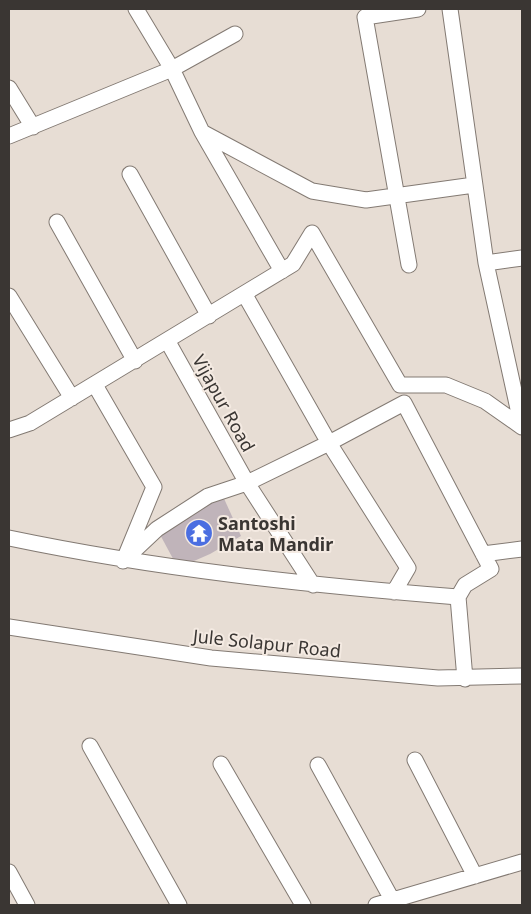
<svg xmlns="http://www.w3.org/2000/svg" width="531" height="914" viewBox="0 0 531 914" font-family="'Noto Sans',sans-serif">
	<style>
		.building { fill: #c0b4ba }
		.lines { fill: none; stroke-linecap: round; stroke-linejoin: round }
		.street-casing { stroke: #837a73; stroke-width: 17 }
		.street { stroke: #fff; stroke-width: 15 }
		.labels { text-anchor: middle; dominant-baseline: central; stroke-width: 4; stroke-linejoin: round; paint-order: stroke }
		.street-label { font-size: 18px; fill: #3a3633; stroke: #f4eae2 }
		.poi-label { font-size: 18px; font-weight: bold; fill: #3a3633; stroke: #f4eae2; text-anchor: start }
	</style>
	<rect width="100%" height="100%" fill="#e7ddd4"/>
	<path class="building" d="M221,492L241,536L210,554L178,568L157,529Z"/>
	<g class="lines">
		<g class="street-casing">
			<path id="street" d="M136,9L172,69L202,132L312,191L366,200L474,185
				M450,9L486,263L522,427
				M9,88L33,127
				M202,132L282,271
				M9,136L172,69L235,34
				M130,174L209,316
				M57,222L135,361
				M486,263L522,258
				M409,265L365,17L418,9
				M245,295L329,443L408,568L394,592
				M9,296L72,398
				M168,342L247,483L313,585
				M95,385L154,487L126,555
				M9,430L30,423L293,264L312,233L400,385H446L485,401L522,427
				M9,538C157,569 307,585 458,597L465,679
				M483,554L522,549
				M123,561L157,529L208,496L247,483L329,443L404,403L491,569L465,585L458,597
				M9,627L211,658L438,678L522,676
				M90,746L179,905
				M415,760L475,876
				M221,764L303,905
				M318,765L395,905
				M9,872L27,905
				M376,905L522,862"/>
		</g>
		<use href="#street" class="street"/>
	</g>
	<defs>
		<g id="temple-disc" transform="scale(1.4375)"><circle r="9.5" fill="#4b6ee1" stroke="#f4eae2"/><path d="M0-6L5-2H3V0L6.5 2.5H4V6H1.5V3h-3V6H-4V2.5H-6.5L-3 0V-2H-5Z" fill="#fff"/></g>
	</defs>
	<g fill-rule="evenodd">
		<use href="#temple-disc" x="199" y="533"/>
	</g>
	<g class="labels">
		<g class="street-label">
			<text transform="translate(224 403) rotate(61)">Vijapur Road</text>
			<text transform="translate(267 643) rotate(6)">Jule Solapur Road</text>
		</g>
		<g class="poi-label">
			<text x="218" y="523">Santoshi<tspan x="218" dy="21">Mata Mandir</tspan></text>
		</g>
	</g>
	<rect width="531" height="914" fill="none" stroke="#3a3633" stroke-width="20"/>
</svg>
